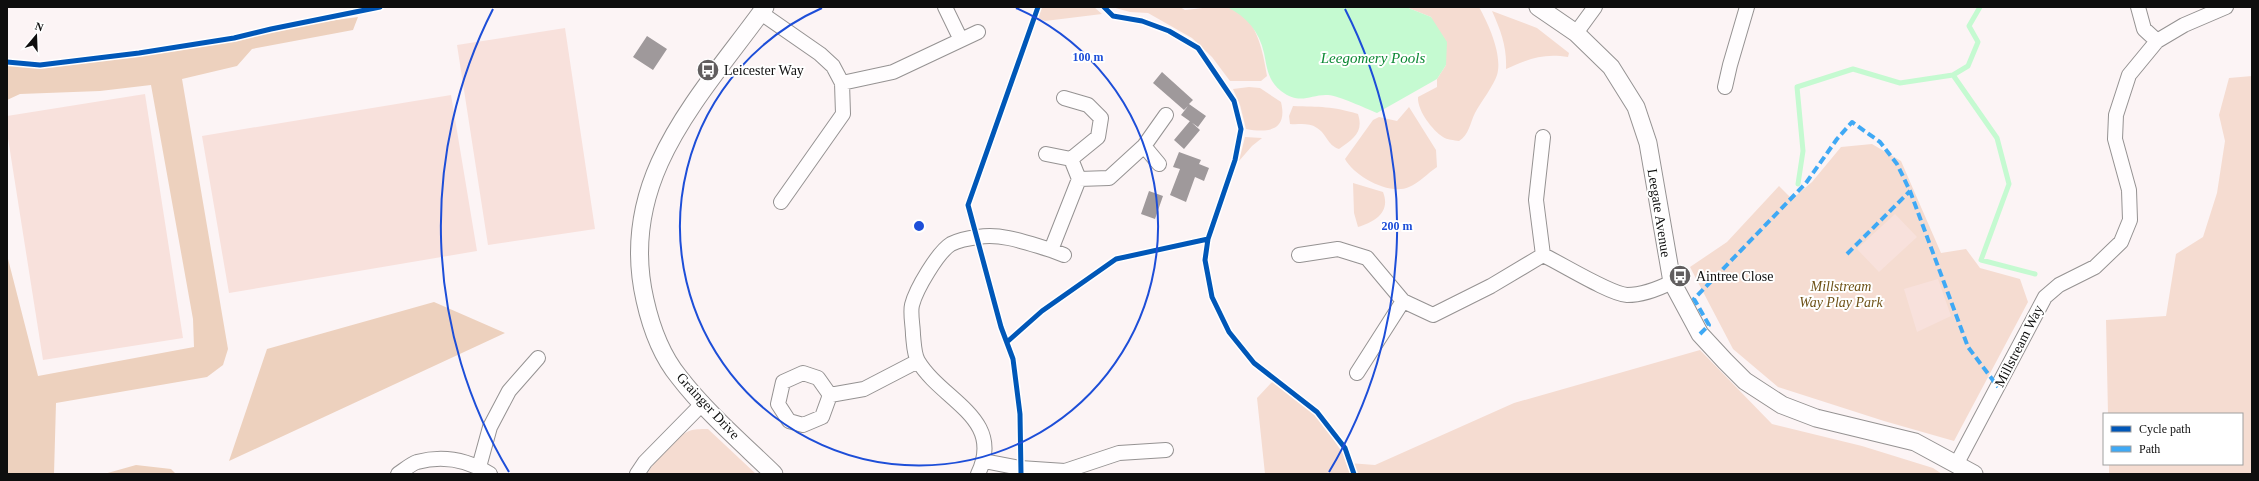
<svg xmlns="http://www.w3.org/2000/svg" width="2259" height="481" viewBox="0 0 2259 481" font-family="Georgia,serif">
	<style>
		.green { fill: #f5dcd1 }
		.forest { fill: #edd1be }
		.pitch { fill: #f8e1dc }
		.water { fill: #c5fad1 }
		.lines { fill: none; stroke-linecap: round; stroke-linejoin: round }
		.stream { stroke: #c5fad1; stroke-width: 5 }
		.building { fill: #9f999b }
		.minor-casing { stroke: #959292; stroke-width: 16 }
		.tertiary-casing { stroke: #959292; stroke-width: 19 }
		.minor { stroke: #fffdfe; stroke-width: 14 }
		.tertiary { stroke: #fffdfe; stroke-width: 17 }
		.quiet { stroke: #3fa9f5; stroke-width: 4; stroke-dasharray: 8 4; stroke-linecap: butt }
		.cycleway-casing { stroke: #fff; stroke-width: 8 }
		.cycleway { stroke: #0057b8; stroke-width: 5 }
		.ring { fill: none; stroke: #1d4ed8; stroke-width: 2 }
		.labels { text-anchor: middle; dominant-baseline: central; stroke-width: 4; stroke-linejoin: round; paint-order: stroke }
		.poi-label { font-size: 14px; fill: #0e0e0e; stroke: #fff; text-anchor: start }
		.street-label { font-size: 14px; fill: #0e0e0e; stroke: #fff }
		.park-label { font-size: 14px; font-style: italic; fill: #6e5217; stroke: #fff }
		.water-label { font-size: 15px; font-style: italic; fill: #0b8833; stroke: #fff }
		.centre { fill: #1d4ed8; stroke: #fff; stroke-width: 2 }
		.ring-label { font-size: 12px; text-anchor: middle; font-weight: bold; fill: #1d4ed8; stroke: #fff; stroke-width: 4; stroke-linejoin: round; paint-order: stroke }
	</style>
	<rect width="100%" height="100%" fill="#fcf4f5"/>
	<path class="green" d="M1040,7H1094L1102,14L1045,21L1037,18Z
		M1112,7H1180L1185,10C1199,9 1212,6 1225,7C1256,10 1263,52 1267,76L1261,81H1230L1212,57L1192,38L1148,13L1130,12Z
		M1406,7H1479C1488,23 1503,55 1497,75C1494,85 1481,102 1475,113C1470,123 1469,135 1459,141C1454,140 1447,140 1443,137C1432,130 1417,110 1418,97L1437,87V79L1446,65L1431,17Z
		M1492,11L1537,28L1569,53L1568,57C1543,53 1528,59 1506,69C1507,47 1501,31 1492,11Z
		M2252,76V474H2109V464H2242V414H2108L2106,320L2166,316L2176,254L2203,237L2217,193L2225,141L2219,115L2229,78Z
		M1249,87L1260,88L1281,102C1288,131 1268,133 1246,129L1240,105L1233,89Z
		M1293,106C1320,107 1332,106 1358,114C1364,133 1353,139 1339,149C1327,145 1327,134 1317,128C1308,122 1299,125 1290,124L1289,116Z
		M1409,107L1436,150L1437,167C1428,173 1419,183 1409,187C1390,196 1354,176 1345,159L1373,120L1379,117L1397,121Z
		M1245,137L1262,138L1252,146L1239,161Z
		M1872,144L1901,161L1941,253L1966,249L1980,268L2020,279L2028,302L1954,441L1884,421L1778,387L1733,349L1690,267L1727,242L1779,186L1792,199L1812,182L1841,147Z
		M1353,183L1383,192C1391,212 1375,222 1358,227L1354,213Z
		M1700,350L1772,424L1862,446L1933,468L1942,474H1265L1257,398L1274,380L1317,414L1349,463L1375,465L1514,403Z
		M708,429L756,474H647C657,458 673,436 692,430C696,429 703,429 708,429Z"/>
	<path class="forest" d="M358,17L353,30L252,49L237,66L182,79L228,349L223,365L207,377L56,403L54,474H7V255L38,376L194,347L193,319L151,85L100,91L20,94L7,100V62L40,65L139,53L234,38L271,29Z
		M434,302L505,333L229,461L267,349Z
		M136,465L171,469L176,474H104Z"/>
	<path class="pitch" d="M565,28L595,229L488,245L457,45Z
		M145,94L183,338L43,360L7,132V116Z
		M451,95L477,251L229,293L202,136Z
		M1895,214L1917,237L1879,272L1857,249Z
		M1938,279L1951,316L1917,332L1904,289Z"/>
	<path class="water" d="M1227,7H1406L1431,17L1447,42L1446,65L1437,79L1377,113C1365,108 1339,96 1328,95C1310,94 1301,106 1281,91C1268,81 1267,68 1264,53C1259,31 1247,17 1227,7Z"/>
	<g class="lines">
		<path class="stream" d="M1953,75L1997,138L2009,184L1981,260L2035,274
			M1798,184L1803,151L1797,87L1853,69L1900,83L1953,75L1968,66L1978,42L1969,26L1980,7"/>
	</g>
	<path class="building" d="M647,36L667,49L653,70L633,57Z
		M1162,72L1193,100L1189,104L1206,116L1198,127L1181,115L1188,106L1184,110L1153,83Z
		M1190,121L1200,130L1184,149L1174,140Z
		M1179,152L1201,160L1199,164L1209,168L1204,181L1195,177L1186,202L1170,195L1180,169L1173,167Z
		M1149,191L1163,196L1155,219L1141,214Z"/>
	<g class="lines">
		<g class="minor-casing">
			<path id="minor" d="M945,7L961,40
				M2138,7L2144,29L2157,41
				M761,13L820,54L833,66L842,83L843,114L781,202
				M1576,33L1595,7
				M842,83L893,72L978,32
				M1725,87L1730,65L1747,7
				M1064,98L1088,105L1101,118L1098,137L1071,159L1079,179
				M1543,137L1536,200L1543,255
				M1144,146L1159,164
				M1046,154L1071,159
				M1051,250L1064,255
				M1299,255L1338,249L1367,258L1403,301L1433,315L1491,286L1543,255C1562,264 1610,294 1627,295C1643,295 1658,289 1672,282
				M803,373L818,378L830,395L822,417L803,425L789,421L778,404L783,382Z
				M1357,373L1403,301
				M830,395L864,389L918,361
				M984,461L1020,468L1065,471L1119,453L1166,450
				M1957,463L2045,297L2059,285L2095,267L2121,242L2130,220L2129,190L2115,139L2116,115L2129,75L2157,41L2184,25L2226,7
				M479,467L490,427L509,391L538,358
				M398,474C404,470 411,464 417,462C443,455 468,460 490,474
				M637,474L645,462L703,403
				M978,474C1005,418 942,401 918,361C914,354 914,344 913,335C913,326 910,313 912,305C916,289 938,252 951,244C957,241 970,238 978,237C1003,233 1027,243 1051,250L1079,179L1109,178L1144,146L1166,115"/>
		</g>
		<g class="tertiary-casing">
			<path id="tertiary" d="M765,7C699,98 617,179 645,300C651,327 661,355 679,377C705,411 743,444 774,474
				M1538,7L1576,33L1611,67L1636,107L1648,143L1672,282L1700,334L1725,361L1745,381L1782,405L1816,418L1915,442L1974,474"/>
		</g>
		<use href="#minor" class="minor"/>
		<use href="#tertiary" class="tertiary"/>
		<path class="quiet" d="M1847,254L1910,191
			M1700,334L1709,325L1694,299L1806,183L1837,139L1852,122L1880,142L1897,164L1910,191L1968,347L1998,387"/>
		<g class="cycleway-casing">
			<path id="cycleway" d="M1104,7L1113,16L1142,21L1169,31L1198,48L1234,101L1241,129L1235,160L1208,239L1205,260L1212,297L1229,332L1254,363L1317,412L1345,448L1354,474
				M7,62L40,65L139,53L234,38L271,29L380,7
				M1007,342L1042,311L1116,259L1208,239
				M1021,474L1020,414L1013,359L1001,327L968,205L1038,7"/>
		</g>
		<use href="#cycleway" class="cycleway"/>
	</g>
	<g class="ring">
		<path d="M1016 8A239 239 0 1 1 822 8"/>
		<path d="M509 472A478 478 0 0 1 493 9M1345 9A478 478 0 0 1 1329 472"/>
	</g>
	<defs>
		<g id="bus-disc" transform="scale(1.15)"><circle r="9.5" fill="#615e5f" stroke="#fff"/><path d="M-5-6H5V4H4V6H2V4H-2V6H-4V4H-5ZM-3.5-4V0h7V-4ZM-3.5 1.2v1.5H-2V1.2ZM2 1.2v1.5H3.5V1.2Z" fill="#fff"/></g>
	</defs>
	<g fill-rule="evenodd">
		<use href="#bus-disc" x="708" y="70"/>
		<use href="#bus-disc" x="1680" y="276"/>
	</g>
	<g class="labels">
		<g class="poi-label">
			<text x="724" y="70">Leicester Way</text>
			<text x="1696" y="276">Aintree Close</text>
		</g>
		<g class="street-label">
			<text transform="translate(1659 213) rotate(81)">Leegate Avenue</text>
			<text transform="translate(2019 346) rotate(-63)">Millstream Way</text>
			<text transform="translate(708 406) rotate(47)">Grainger Drive</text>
		</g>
		<g class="park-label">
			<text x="1841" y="286">Millstream<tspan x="1841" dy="16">Way Play Park</tspan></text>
		</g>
		<g class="water-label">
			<text x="1373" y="58">Leegomery Pools</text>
		</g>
	</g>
	<circle cx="919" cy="226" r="6" class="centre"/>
	<g class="ring-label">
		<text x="1088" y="61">100 m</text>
		<text x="1397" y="230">200 m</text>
	</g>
	<rect width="2259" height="481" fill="none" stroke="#0e0e0e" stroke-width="16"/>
	<rect x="2103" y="413" width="140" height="52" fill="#ffffff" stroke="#9f9f9f"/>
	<rect x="2111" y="426" width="20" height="6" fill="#0057b8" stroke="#9f9f9f"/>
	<text x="2139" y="433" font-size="12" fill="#0e0e0e">Cycle path</text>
	<rect x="2111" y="446" width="20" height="6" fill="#3fa9f5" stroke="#9f9f9f"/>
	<text x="2139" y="453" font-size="12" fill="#0e0e0e">Path</text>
	<g transform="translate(36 36) rotate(19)" stroke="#ffffff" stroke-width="3" paint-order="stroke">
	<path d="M0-3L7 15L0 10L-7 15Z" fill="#0e0e0e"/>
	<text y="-6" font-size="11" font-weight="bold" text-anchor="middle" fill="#0e0e0e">N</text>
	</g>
</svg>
